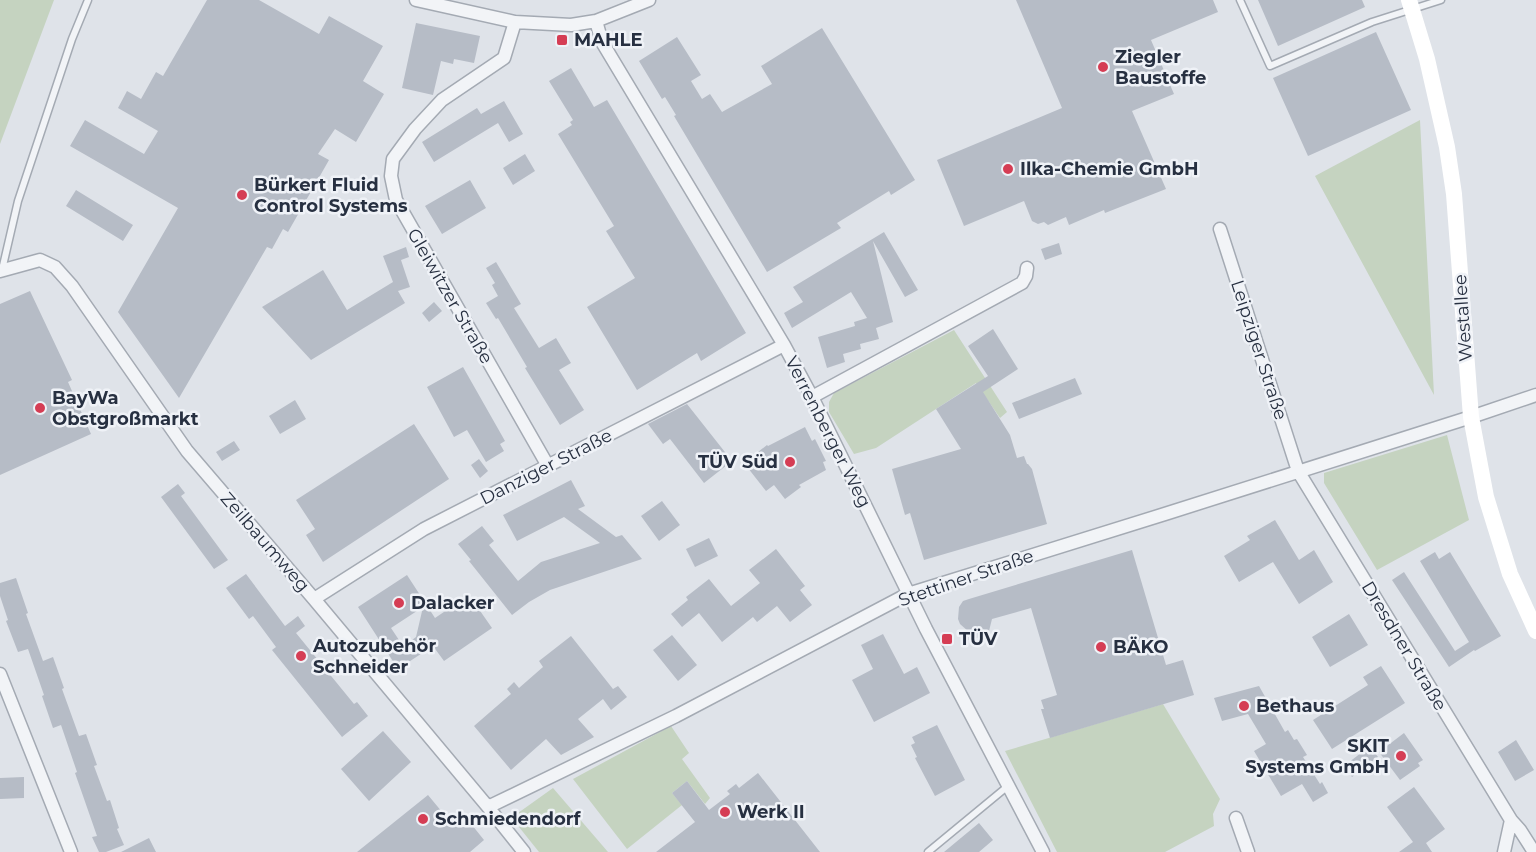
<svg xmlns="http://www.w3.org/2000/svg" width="1536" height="852" viewBox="0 0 1536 852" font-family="Montserrat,sans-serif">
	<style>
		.green { fill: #c5d3c0 }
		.building { fill: #b6bcc6; fill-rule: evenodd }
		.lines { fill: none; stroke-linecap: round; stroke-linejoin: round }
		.lane-casing { stroke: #a4aab3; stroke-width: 9 }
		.street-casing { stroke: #a4aab3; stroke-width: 15 }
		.lane { stroke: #f2f4f7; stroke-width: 6 }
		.street { stroke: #f2f4f7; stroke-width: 12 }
		.secondary { stroke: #fff; stroke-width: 16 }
		.poi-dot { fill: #d53d54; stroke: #eff2f7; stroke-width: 2 }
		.labels { text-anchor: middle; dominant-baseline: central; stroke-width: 5; stroke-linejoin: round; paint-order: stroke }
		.poi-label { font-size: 18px; font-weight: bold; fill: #273041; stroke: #eff2f7; text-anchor: start }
		.street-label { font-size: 18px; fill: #273041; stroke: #eff2f7 }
	</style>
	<rect width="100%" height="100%" fill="#dfe3e9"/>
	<path class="green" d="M0,0H54L0,144Z
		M1420,120L1434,395L1315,176Z
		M954,330L1007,412L1000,418L976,383L876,448L854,454L829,412V402L834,393Z
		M1447,435L1469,520L1377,570L1324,483V473Z
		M1163,704L1220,799L1213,814L1214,826L1165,852H1057L1005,751Z
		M671,726L689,753L682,759L710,798L705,804L687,781L672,793L682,805L627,849L573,779Z
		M553,788L608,852H539L519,827L518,813Z"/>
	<path class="building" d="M207,0H259L319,34L329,16L383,46L363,81L384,94L356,142L335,129L318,154L329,160L288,232L283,229L272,249L267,247L179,398L118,312L178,208L70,146L85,120L144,154L158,131L118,108L127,91L141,99L156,72L163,76Z
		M1016,0H1213L1218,12L1151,40L1174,94L1132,111L1166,189L1105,213L1104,210L1069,225L1066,217L1048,225L1044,222L1038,224L1032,221L1024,201L964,226L937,160L1062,108Z
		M1258,0H1362L1365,7L1278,46Z
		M416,23L480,36L474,63L454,59L453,64L441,61L433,95L402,88Z
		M822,28L915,180L891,195L889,191L837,223L841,228L767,272L674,116L676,115L665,97L662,99L639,61L677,37L701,75L691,81L702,99L710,94L722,112L772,84L761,66Z
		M1376,32L1411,110L1308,156L1273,78Z
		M571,68L594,107L607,100L746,333L701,361L697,353L637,390L587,307L635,278L606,231L614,226L558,134L572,125L570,122L573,120L549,81Z
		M504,101L523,134L509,142L498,123L434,162L422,142L477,108L481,114Z
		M525,154L535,171L513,185L503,168Z
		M470,180L486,208L442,234L425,206Z
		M76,190L133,225L123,241L66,206Z
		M884,232L918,290L905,297L873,241L893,322L876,328L879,339L860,344L861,349L843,354L845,362L827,368L818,337L855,326L854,322L867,318L851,292L792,328L784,313L803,302L793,287Z
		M1059,243L1062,254L1045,260L1041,249Z
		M406,247L409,257L401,260L410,287L398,291L405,303L311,360L262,307L323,270L347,310L393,282L383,256Z
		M496,262L521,304L514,308L539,348L556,338L571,363L559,370L584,410L560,425L525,368L527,367L498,318L496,319L486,303L498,296L492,285L495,283L486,268Z
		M30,291L72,380L68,382L91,434L0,475V304Z
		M434,302L442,311L429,322L422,313Z
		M993,329L1018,369L983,392L1010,435L1017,458L1024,456L1027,464H1028L1032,469L1047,524L924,560L910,513L905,515L892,469L961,449L936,409L988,376L968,346Z
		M463,367L505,441L500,444L504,451L486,462L467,430L454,437L427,387Z
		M1075,378L1082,394L1019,419L1012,403Z
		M295,400L306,419L280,434L269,416Z
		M687,404L732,461L704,483L670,439L663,444L648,424Z
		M414,424L449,479L323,562L306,535L315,529L296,500Z
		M805,427L812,441L815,439L826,461L823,462L826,470L799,485L801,487L785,499L774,485L766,491L744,463L767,445L768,446Z
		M234,441L240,450L222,461L216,452Z
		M479,459L488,471L480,478L471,465Z
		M571,480L585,506L578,509L616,537L622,535L642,559L550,590L529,602L512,615L469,561L471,560L458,544L482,526L494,541L489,545L518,581L541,562L600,543L564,517L517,541L503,515Z
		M178,484L185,493L181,496L228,560L214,569L161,497Z
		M662,501L680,525L659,541L641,516Z
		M1275,520L1299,560L1314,550L1333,582L1299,604L1273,562L1239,582L1224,556L1250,540L1247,536Z
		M709,538L718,556L695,567L686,549Z
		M776,549L805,586L800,590L812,605L790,622L777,606L757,622L753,617L722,642L699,613L682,627L671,614L688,600L686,597L709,579L731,606L760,583L749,570Z
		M1132,550L1166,665L1183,660L1194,695L1050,738L1041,709H1044L1041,700L1057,695L1031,608L992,619L988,635L965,641L969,632L960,624L958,619L959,607L963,601L969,599Z
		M1435,552L1439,559L1450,552L1501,636L1475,651L1474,650L1449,667L1392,580L1404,572L1455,651L1469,642L1420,561Z
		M246,574L285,626L298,616L305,626L296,633L354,704L357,702L368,716L342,737L272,650L276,647L253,616L249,619L226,588Z
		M407,575L435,618L469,595L492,628L444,661L433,646L398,669L358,607ZM423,607L416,637L408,643L399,640L391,628Z
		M16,578L28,613L26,614L43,661L53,657L64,688L62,689L79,736L86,734L97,765L94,766L107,801L110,800L119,828L117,829L124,845L106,852H99L92,837L97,836L75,773L77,772L61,725L53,728L42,696L44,695L28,649L18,652L6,621L8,620L0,596V583Z
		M1349,614L1368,645L1330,667L1312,637Z
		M883,634L904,674L917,667L930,693L874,722L852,680L873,669L861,645Z
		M672,635L697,665L678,681L653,650Z
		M571,636L613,689L618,686L627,697L611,710L603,699L578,719L594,737L561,755L546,739L511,770L474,726L511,694L507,689L514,682L519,688L543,667L539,661Z
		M1381,666L1405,703L1332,749L1313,720L1368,685L1363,677Z
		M1259,686L1285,732L1288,730L1294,740L1297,739L1307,755L1303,757L1320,784L1322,782L1328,793L1313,802L1302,784L1281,796L1254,751L1266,744L1248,714L1222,721L1214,698Z
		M937,725L965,780L935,796L915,758L917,757L911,745L915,743L912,737Z
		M383,731L411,762L369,801L341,769Z
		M1404,733L1423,760L1418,763L1420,766L1400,780L1379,752Z
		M1516,740L1534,770L1515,781L1498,752Z
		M1370,746L1378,757L1352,777L1344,766Z
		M758,773L820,852H656L695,822L672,793L687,781L709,810L730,794L727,791L736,784L739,788Z
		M24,777V798L0,799V778Z
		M1414,787L1445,829L1426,843L1432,852H1399L1413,842L1387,807Z
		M428,795L452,824L464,815L484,840L470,852H357Z
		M979,823L993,840L979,852H944Z
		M149,838L156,852H121Z"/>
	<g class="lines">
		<g class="lane-casing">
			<path id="lane" d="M1240,0L1270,66L1372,22L1441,0
				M2,270L18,201L72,39L88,0
				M928,852L1008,786"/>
		</g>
		<g class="street-casing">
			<path id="street" d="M416,0L515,22L571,25L596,21L649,0
				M596,21L602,42L784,345L812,397L926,629L1043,852
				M515,22L504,58L442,100L415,129L393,159L391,176L396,200L548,466
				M1220,229L1298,471L1511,820L1520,830L1534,852
				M0,271L40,260L55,267L72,286L187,451L314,599L488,807L524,852
				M812,397L1022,283L1026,276L1027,268
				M314,599L424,529L784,345
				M0,674L71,852
				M488,807L676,716L908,594L1168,513L1471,417L1536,395
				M1236,818L1248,852
				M1504,852L1511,820"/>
		</g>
		<use href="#lane" class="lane"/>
		<use href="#street" class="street"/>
		<path class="secondary" d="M1409,0L1427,59L1447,147L1454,194L1471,417L1486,497L1510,574L1536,631"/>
	</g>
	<g class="poi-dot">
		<rect x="556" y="34" width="12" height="12" rx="3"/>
		<circle cx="1103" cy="67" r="6"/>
		<circle cx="1008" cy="169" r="6"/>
		<circle cx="242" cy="195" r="6"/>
		<circle cx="40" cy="408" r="6"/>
		<circle cx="790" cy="462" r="6"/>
		<circle cx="399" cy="603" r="6"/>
		<rect x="941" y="633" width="12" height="12" rx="3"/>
		<circle cx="1101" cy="647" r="6"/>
		<circle cx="301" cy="656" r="6"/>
		<circle cx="1244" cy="706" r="6"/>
		<circle cx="1401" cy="756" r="6"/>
		<circle cx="725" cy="812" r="6"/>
		<circle cx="423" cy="819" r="6"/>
	</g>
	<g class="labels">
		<g class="poi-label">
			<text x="574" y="40">MAHLE</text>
			<text x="1115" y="57">Ziegler<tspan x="1115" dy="21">Baustoffe</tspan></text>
			<text x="1020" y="169">Ilka-Chemie GmbH</text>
			<text x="254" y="185">Bürkert Fluid<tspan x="254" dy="21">Control Systems</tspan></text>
			<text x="52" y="398">BayWa<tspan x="52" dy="21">Obstgroßmarkt</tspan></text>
			<text x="778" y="462" text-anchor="end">TÜV Süd</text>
			<text x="411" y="603">Dalacker</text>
			<text x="959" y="639">TÜV</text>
			<text x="313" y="646">Autozubehör<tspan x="313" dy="21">Schneider</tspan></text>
			<text x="1113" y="647">BÄKO</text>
			<text x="1256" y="706">Bethaus</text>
			<text x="1389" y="746" text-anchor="end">SKIT<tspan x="1389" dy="21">Systems GmbH</tspan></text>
			<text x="737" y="812">Werk II</text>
			<text x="435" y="819">Schmiedendorf</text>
		</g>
		<g class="street-label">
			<text transform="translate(450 296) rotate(60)">Gleiwitzer Straße</text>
			<text transform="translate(1463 318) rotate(-94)">Westallee</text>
			<text transform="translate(1259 350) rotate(72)">Leipziger Straße</text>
			<text transform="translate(828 432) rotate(63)">Verrenberger Weg</text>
			<text transform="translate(546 467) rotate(-27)">Danziger Straße</text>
			<text transform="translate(265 542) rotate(49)">Zeilbaumweg</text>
			<text transform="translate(966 578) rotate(-19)">Stettiner Straße</text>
			<text transform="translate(1404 646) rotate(59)">Dresdner Straße</text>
		</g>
	</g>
</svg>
